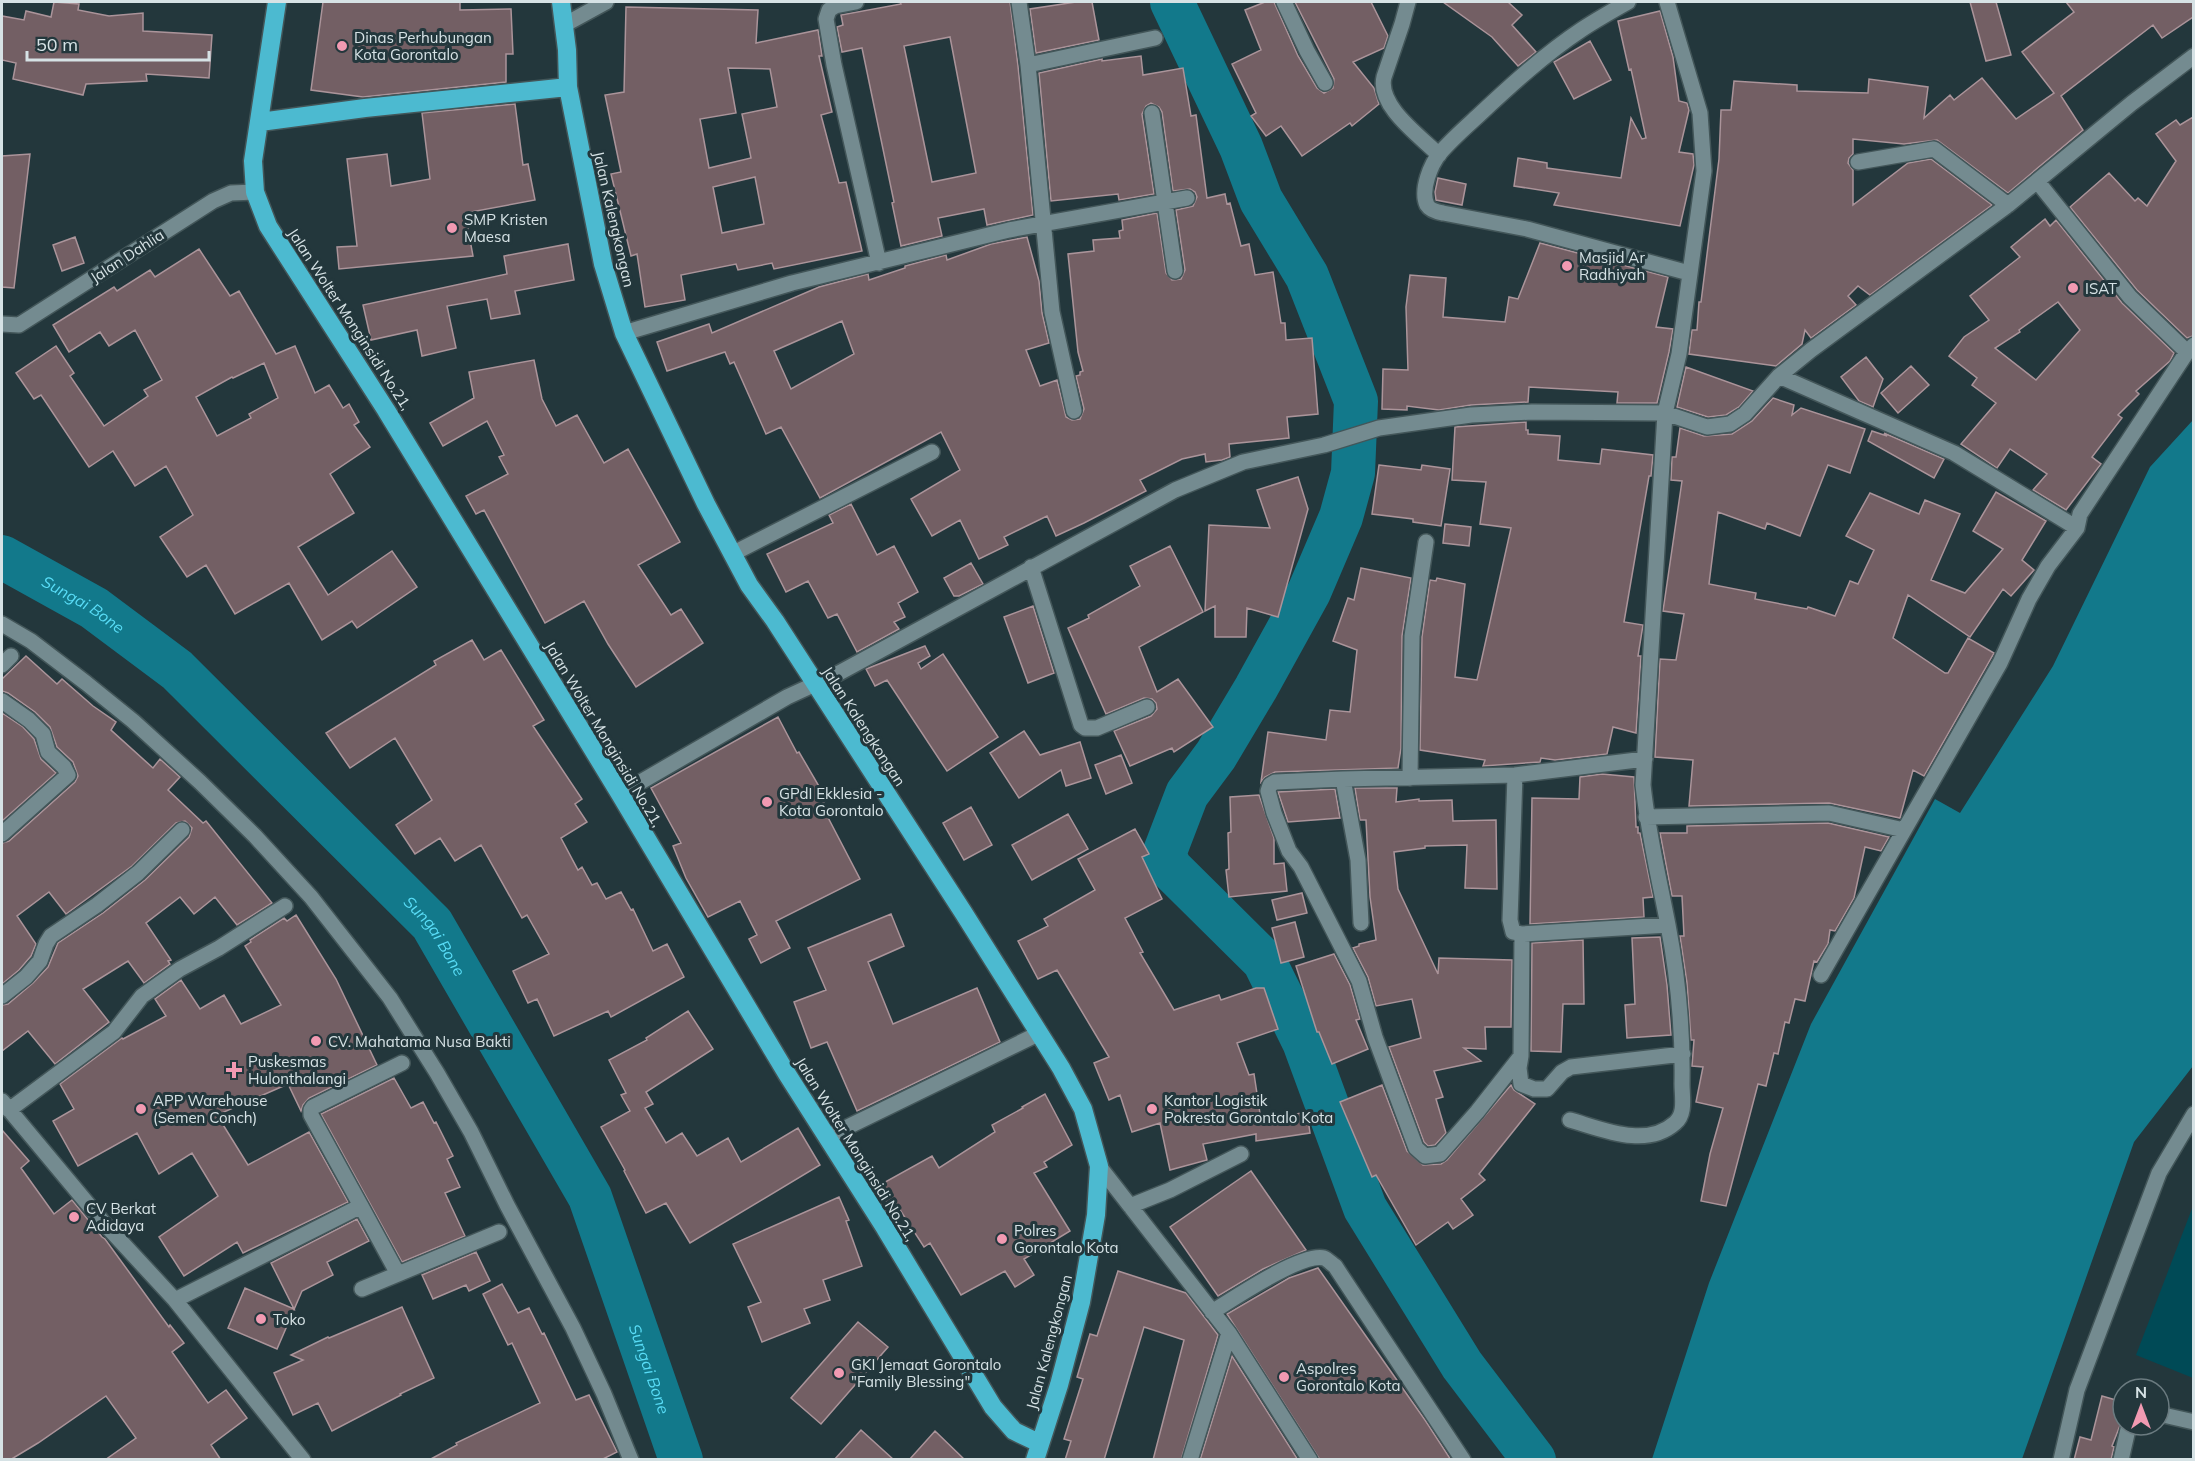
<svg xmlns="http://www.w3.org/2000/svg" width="2195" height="1461" viewBox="0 0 2195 1461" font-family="Mulish,sans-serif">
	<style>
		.green { fill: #004a56 }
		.water { fill: #12798b }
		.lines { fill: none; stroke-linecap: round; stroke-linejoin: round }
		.river { stroke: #12798b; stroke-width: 44 }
		.building { fill: #735f64; stroke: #ab949a; stroke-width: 1.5; fill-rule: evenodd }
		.minor-casing { stroke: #435659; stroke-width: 18 }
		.highway-casing { stroke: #435659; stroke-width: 21 }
		.minor { stroke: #748b90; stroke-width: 15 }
		.highway { stroke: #4cbad0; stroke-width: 18 }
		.poi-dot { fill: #f19ab2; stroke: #23373c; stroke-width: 2 }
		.labels { text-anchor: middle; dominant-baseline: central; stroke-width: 6; stroke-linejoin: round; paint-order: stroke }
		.poi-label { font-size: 15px; fill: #d6e2e5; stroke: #23373c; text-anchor: start }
		.street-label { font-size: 15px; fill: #d6e2e5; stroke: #23373c }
		.water-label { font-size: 16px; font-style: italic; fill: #58dcf6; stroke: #23373c }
	</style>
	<rect width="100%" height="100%" fill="#23373c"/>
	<path class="green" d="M2193,1206V1378L2136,1355Z"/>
	<path class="water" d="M2193,420V1066L2134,1142L2022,1459H1652L1709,1283L1811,1024L1935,799L1960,813L2053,666L2150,467Z"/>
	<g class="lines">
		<g class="river">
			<path d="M1172,2L1241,147L1261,200L1307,276L1356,401L1353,473L1341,517L1309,592L1256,688L1216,755L1187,794L1164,854L1170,868L1264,961L1304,1042L1365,1208L1462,1365L1534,1460"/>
			<path id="s1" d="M2,557L94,608L177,670L432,924L590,1197L681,1460"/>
		</g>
	</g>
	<path class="building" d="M54,2L79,4L78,10L109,16L143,13V31L212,35L209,78L146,74L147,81L86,84L83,95L13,79L16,63L2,60V16L24,20L26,11L51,17Z
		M323,2H460V10L511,9L513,54H506V82L363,97L311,90Z
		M900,2H1010L1018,66L1033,215L987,225L984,209L938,218L942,236L901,246L892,203L894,202L862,48L842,52L837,27L843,25L841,15L901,4ZM950,37L976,173L932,182L904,46Z
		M1076,2H1092L1099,40L1036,53L1030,9Z
		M1265,2H1274L1298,56L1317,88L1324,93L1333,88L1334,79L1295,2H1371L1388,36L1384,48L1353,62L1374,88L1379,104L1352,126L1350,123L1302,156L1281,126L1266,136L1251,116L1256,113L1232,64L1261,50L1245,10Z
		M1443,2H1508L1522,15L1512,25L1536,52L1518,66L1492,37Z
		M1970,2H1996L2011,55L1986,61Z
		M2066,2H2193V17L2162,38L2153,25L2061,96L2083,130L2008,193L1937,140L1904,144L1853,139V154L1849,158L1848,163L1853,170V205L1908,163L1931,159L1992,205L1870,295L1858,286L1848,296L1856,305L1811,338L1805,330L1802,344L1776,366L1689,354L1692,330H1697L1699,302H1701L1719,159L1721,110H1731L1734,81L1797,85V91L1868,93L1869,79L1928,87L1924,118L1950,95L1954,100L1982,78L2016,119L2054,93L2022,52L2074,12Z
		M626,7L758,10L756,43L818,30L822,56H819L832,112L821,115L839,183L846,182L862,251L774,269L772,263L738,270L736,264L681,275L685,300L645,307L637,254L631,256L611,174L621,172L605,95L624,92ZM728,68L770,69L777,107L742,114L751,158L709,168L700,119L736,113ZM755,177L764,224L722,233L713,187Z
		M1660,11L1673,57L1679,101L1687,103L1689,110L1679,152L1693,154L1694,165L1680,226L1554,205L1559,193L1514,186L1518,158L1547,163V168L1621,178L1631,118L1642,139L1646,138L1631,69L1629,70L1618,21Z
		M1590,41L1611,80L1574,99L1554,62Z
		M1141,56L1143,75L1183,68L1191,116L1196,115L1207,198L1225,194L1227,204L1230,203L1241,246L1249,244L1255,275L1273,272L1281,323H1285L1286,340L1312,338L1318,414L1287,417L1289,438L1229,444L1230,457L1222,460L1206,462L1205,454L1182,459L1140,480L1146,491L1084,523L1056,536L1047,516L1004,537L1008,545L979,559L960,520L932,536L911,499L960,470L941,432L820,498L781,427L766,434L734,362L730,364L725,352L667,371L657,342L709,324L712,333L819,287L868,274L869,280L905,268V266L946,255L947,260L991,244L1027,237L1039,281L1042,313L1049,343L1026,350L1040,386L1057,380L1066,417L1072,420L1080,419L1084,409L1076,376L1080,375V372L1083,371L1078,352L1068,254L1094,251L1093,240L1120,238L1119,231L1123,230L1122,220L1157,213L1166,273L1172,280L1181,279L1185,270L1176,210L1193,206L1197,197L1195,192L1190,189L1173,191L1162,112L1159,107L1151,103L1146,106L1142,114L1154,194L1119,200L1118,194L1051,201L1039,73L1102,59V61ZM842,321L854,354L791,389L774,351Z
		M515,104L523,165L528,164L535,200L465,213L473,256L339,269L337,247L357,246L347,159L387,154L391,186L430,179L422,113Z
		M2193,117V336L2187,338L2137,290L2070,207L2109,173L2135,201L2138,198L2147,206L2176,161L2156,134L2176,120L2180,125Z
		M30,154L14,288L2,287V156Z
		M1438,178L1466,184L1462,205L1436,200L1435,192Z
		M2045,219L2050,226L2056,220L2122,303L2174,353L2170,361L2136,391L2139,394L2118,415L2122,418L2092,457L2101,464L2066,510L2033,490L2047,474L2010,449L1997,468L1961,444L1996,403L1972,385L1977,378L1949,356L1964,337L1989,320L1970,296L2020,257L2011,247ZM2058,302L2080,330L2036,380L1995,348L2020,332L2019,330Z
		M75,237L84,263L62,271L53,245Z
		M1540,243L1668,277L1656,327L1673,329L1669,352L1657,403H1617L1618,392L1529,387L1528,402L1471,405L1439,410L1407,406V410L1382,409L1383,369L1408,370L1406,307L1410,275L1446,278L1443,317L1505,322L1509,297L1518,299Z
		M568,244L574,280L515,291L520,314L491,319L487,299L447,306L456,348L422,356L417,330L371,340L363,305L507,274L504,256Z
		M199,249L230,296L239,291L276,354L295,346L315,393L329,385L343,408L349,404L359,422L354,425L370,447L330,474L354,513L298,547L328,595L392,551L417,587L357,628L352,621L322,640L289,583L235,614L206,565L187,577L160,537L193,515L166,466L135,486L113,451L89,467L41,395L34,399L16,373L56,346L74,373L70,376L104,426L148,396L144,390L162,380L135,330L109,346L100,332L69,352L53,325L114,287L117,291L150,270L155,277ZM264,363L278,398L249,414L251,418L217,436L196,397L232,377L233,378Z
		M1866,357L1883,379L1873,407L1859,401L1841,377Z
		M534,360L542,399L556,426L577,415L604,463L628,449L680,542L638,565L671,615L681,609L703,643L636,687L608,644L584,601L545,623L484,510L476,514L466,496L508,474L499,457L504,455L487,421L443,446L430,423L474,398L469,372Z
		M1911,366L1929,385L1898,413L1881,393Z
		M1686,367L1753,391L1739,407L1726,415L1708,417L1677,407Z
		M1773,398L1794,405L1792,415L1801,408L1865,429L1850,473L1828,465L1800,536L1767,523L1765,529L1718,512L1709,584L1756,593L1755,599L1807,609L1808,607L1835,616L1850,581L1858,584L1874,550L1846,536L1870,493L1919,514L1925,500L1960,514L1931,580L1965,593L2003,549L1973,531L1996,492L2046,521L2022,560L2034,570L2011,596L2003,589L1970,637L1908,595L1893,638L1945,673H1948L1968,638L1994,653L1924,776L1913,770L1900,818L1829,803L1689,806L1693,760L1655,757L1660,659L1676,660L1684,614L1663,611L1682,481L1671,480L1672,457H1676L1680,428L1704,436L1732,434L1752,421Z
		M1526,422V430H1528V434L1560,436L1558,460L1600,464L1602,449L1653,455L1651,476H1649L1624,622L1643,625L1638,656H1641L1636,733L1613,727L1607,754L1555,760L1541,758L1540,762L1483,766L1485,760L1420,750L1422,637L1430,580L1436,581L1437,578L1465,584L1455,677L1477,680L1511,528L1480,524L1486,482L1452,480L1455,427Z
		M1872,431L1887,436L1884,433L1944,459L1934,478L1868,441Z
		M1379,465L1421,470L1422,465L1450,469L1441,526L1413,522V519L1372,514Z
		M1298,477L1308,509L1278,617L1247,608L1246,637H1215V606L1205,611L1209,525L1270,528L1257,490Z
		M851,504L877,555L894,546L918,592L898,603L905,617L894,622L899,629L857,652L837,614L828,618L808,581L786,592L767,554L833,523L829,515Z
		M1445,524L1471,527L1469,546L1443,543Z
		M1170,546L1203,612L1139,647L1157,692L1178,679L1213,727L1174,752L1172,748L1130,766L1114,731L1151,716L1157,709L1156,703L1152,699L1144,698L1106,714L1068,628L1089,618L1088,615L1140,586L1130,566Z
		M971,563L983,584L959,596H954L944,578Z
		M1361,568L1411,578L1402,636L1401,748L1398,768L1275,772L1265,777L1261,782L1268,732L1326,740L1330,710L1350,712L1357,650L1333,641L1348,598L1354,600Z
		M1033,606L1054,673L1028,683L1004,617Z
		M472,640L484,660L501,650L544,720L533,726L582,799L575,804L587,822L561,838L578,870L582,867L592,885L597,883L606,899L621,892L631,910L633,909L653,951L667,944L684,977L611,1017L608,1011L554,1036L537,999L528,1003L513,971L549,954L527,915L522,918L481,845L455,861L440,838L415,854L396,825L432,800L395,738L350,768L326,733L436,665L434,661Z
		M925,646L930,656L918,663L921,669L943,654L998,737L947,771L887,680L875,686L866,669Z
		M26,656L57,684L62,679L93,706L116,722L111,730L153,768L160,759L180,777L168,790L203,823L206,821L272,903L237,925L215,897L194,914L180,897L146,923L171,960L168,961L170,964L144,983L128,961L83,989L109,1022L55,1064L28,1031L2,1051V1005L8,1004L33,983L48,967L58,943L103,913L145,880L189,837L192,828L185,821L176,823L132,866L66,914L49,892L17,916L36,944L31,956L19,970L2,984V843L9,841L75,782L78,776L73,762L57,747L50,727L35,712L8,693L2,691V679Z
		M2,713L23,727L34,739L41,759L56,773L2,821Z
		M778,717L797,753L799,752L827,800L821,804L860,879L776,921L790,948L761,963L749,939L757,935L740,901L708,917L686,878L673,846L681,843L651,788Z
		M1024,731L1040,755L1080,742L1091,778L1066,786L1061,770L1019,798L990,753Z
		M1121,755L1132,783L1106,794L1095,765Z
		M1602,774L1634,777L1636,827H1638V833H1640L1653,897L1643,898L1644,917L1530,924L1532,798L1579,799L1580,777Z
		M1355,788H1397L1396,802L1419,799V801L1452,800L1453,821L1496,820L1497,889L1465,888L1467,845L1425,846V848L1394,852L1398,889L1438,974L1439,958L1512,960L1511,1027H1485L1486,1049L1464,1048L1481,1061L1434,1071L1443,1097L1436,1099L1446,1133L1435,1145L1428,1146L1424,1142L1389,1047L1421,1038L1412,999L1376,1006L1368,977L1353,948L1359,946V944L1376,940L1370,897L1366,820H1360Z
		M1335,789L1340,818L1288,822L1278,792Z
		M1259,795L1274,838V864L1284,863L1287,891L1229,897L1226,870L1229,869L1228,833L1231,832L1230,797Z
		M971,807L992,845L964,860L943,823Z
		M1068,814L1088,849L1032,880L1012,845Z
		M1828,823L1889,837L1881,851L1865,847L1854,898L1835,931L1830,930L1828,944L1817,962L1814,961L1805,1001L1795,999L1789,1023L1785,1022L1778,1054L1774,1053L1766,1086L1758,1084L1726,1206L1701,1201L1710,1154L1723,1108L1696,1102L1703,1067L1692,1066L1694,1040H1691L1687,983L1680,936H1684L1682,896H1672L1660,833H1687V826Z
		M1135,829L1149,854L1142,857L1162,899L1125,918L1143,952L1140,953L1174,1010L1219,995L1221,1000L1256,988H1264L1278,1029L1237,1043L1249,1075L1254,1074L1261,1120L1307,1112L1310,1133L1256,1141V1134L1203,1144L1207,1160L1170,1170L1160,1123L1132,1132L1120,1095L1109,1100L1094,1063L1109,1057L1057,970L1038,979L1018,941L1048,926L1044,919L1095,890L1078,859Z
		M1302,893L1307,913L1277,920L1272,900Z
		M891,914L904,946L868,962L893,1024L977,988L1000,1042L857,1111L827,1042L811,1048L794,1002L826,990L808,948Z
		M296,915L336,979L377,1065L309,1098L303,1105L301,1111L288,1084L217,1115L248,1165L309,1132L348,1202L243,1253L237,1242L184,1276L159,1237L218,1196L192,1153L159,1174L137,1133L78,1166L53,1121L74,1109L60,1084L122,1038L123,1039L166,1016L155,999L181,980L200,1009L224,995L241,1024L281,1005L245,946L251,942L250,940L284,918L287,921Z
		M1295,922L1304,957L1281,963L1272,928Z
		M1660,937L1667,985L1671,1035L1627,1038L1625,1005L1635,1004L1632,938Z
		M1583,940L1584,1004H1563L1561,1052L1531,1051L1532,943Z
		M1334,954L1350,985L1360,1019L1356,1020L1368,1049L1332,1064L1319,1032H1317L1296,966Z
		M688,1011L713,1049L646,1092L653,1104L645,1108L666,1143L682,1133L697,1156L728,1138L741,1162L798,1128L820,1165L690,1243L666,1203L646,1213L624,1171L625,1170L601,1127L630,1111L621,1095L626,1093L609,1060L647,1040L646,1038Z
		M394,1078L411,1108L423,1102L434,1123L436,1122L453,1156L447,1159L460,1187L445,1193L465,1236L402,1262L321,1114Z
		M1382,1085L1407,1151L1423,1165L1441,1164L1447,1160L1511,1085L1514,1090L1535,1104L1479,1174L1485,1180L1461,1199L1473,1215L1453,1229L1448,1222L1416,1245L1376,1175L1372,1177L1340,1102Z
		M1045,1094L1072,1145L1044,1162L1047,1167L1034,1173L1070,1231L1024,1259L1034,1275L1015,1287L1005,1271L961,1295L930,1243L924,1247L895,1202L889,1206L878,1186L932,1156L939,1168L995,1132L992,1125L1023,1108L1022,1107Z
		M2,1130L29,1161L21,1168L54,1214L72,1200L102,1237L105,1239L169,1327L170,1325L184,1343L172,1352L208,1403L226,1390L247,1418L211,1445L221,1460H105L136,1438L106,1396L38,1443L10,1460H2Z
		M1251,1171L1306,1250L1263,1269L1218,1296L1170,1227Z
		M839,1197L849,1220L846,1221L862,1266L823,1280L830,1300L804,1309L810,1323L762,1342L748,1307L761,1302L733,1244Z
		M357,1219L369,1241L327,1262L333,1275L302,1291L277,1349L228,1328L245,1288L294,1309L271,1263Z
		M476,1252L490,1281L469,1291L466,1285L433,1299L422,1275Z
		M1318,1268L1425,1420L1451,1460H1320L1227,1314L1289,1278Z
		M1118,1271L1186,1293L1218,1335L1181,1460H1153L1184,1340L1144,1327L1104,1460H1065L1071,1441L1064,1439L1083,1379L1077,1377L1090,1334L1097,1336Z
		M502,1284L518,1313L529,1308L542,1334L544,1333L576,1400L589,1395L617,1452L601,1460H429L457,1445L456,1443L540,1403L512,1343L508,1345L483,1294Z
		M402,1307L434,1378L400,1394L401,1395L332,1431L318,1403L293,1415L274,1373L303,1360L291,1355L328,1337L329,1338Z
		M858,1322L888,1347L821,1424L791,1398Z
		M1232,1356L1298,1460H1200Z
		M2102,1396L2123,1402V1418L2112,1446L2114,1447L2111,1460H2074L2080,1437L2091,1440Z
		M861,1430L894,1460H834Z
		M935,1431L965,1460H909Z"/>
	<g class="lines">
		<g class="minor-casing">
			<path id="minor" d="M856,2L835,6L829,10L826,19L834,65L879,263
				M1019,2L1028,65L1052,312L1074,411
				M1284,2L1307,51L1325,83
				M1408,2L1402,24L1384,77C1377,106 1420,136 1439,155
				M1628,2C1612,11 1596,20 1581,30C1545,54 1511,85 1479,115C1466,127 1452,139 1440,153C1431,164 1420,190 1427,205C1430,210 1437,212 1443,213L1527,229L1689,273
				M564,25L606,2
				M1028,65L1155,38
				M1152,113L1175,271
				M1858,162L1934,149L2008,205
				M2037,181L2130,297L2187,352
				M2,324L19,325L213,201L231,193L255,192
				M624,333L792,283L1009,230L1187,198
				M1779,376L1954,453L2077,528
				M732,554L932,452
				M1031,567L1081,725L1085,728H1097L1147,707
				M2,624L31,641L86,683L133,721L200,782L255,836L311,897L390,998L437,1073L471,1132L507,1205L573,1328L604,1394L631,1460
				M2,665L11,656
				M2,701L29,720L43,734L48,752L64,767L68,775L2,834
				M1515,775L1510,920L1513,932L1522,934L1668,925
				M1410,778L1412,636L1426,542
				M1343,779L1275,782L1270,785L1268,791L1274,813L1289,851L1301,867L1359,981L1375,1037L1416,1148L1425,1156L1440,1154L1477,1112L1521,1056
				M620,794L787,697L839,673L1175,490L1243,462L1324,445L1379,428L1471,415L1532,412L1665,413L1707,427L1730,424L1745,414L1779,376L1811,350L2008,205L2132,103L2194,56
				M1646,817L1829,813L1904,830
				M1361,923L1358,860L1343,779L1515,775L1645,759
				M1522,934L1521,1056L1519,1068L1521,1084L1534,1089H1547L1562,1072L1571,1067L1683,1054
				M1821,975L2000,663L2029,599L2048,566L2077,528L2080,514L2187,352L2194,345
				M2,996L26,977L40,961L46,944L51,936L97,905L138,873L182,830
				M2,1101L102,1221L175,1300L303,1460
				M9,1110L114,1032L142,996L180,969L219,948L285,906
				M1570,1120C1602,1129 1646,1149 1675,1123C1686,1114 1682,1097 1682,1084C1683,1031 1678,977 1668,925C1659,878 1648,833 1643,785L1665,413L1679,354L1704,171L1700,113L1667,2
				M827,1137L1040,1033
				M1099,1166L1229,1333L1310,1460
				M361,1206L398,1274
				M1130,1206L1170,1190L1241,1154
				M362,1289L499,1232
				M175,1300L361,1206L311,1115V1110L313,1107L402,1063
				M1212,1312C1233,1299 1302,1252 1324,1258C1327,1259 1332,1264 1335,1266L1463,1460
				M2159,1414L2194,1422
				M1190,1460L1229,1333
				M2061,1460L2077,1390L2159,1173L2194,1114
				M2121,1460L2129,1425"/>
		</g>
		<g class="highway-casing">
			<path id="highway" d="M277,2L253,161L255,192L268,226L386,410L620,794L787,1074L885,1228L993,1407L1014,1431L1039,1443
				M561,2L567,50L568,87L603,264L624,333L706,504L749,585L775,621L963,912L1061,1068L1083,1109L1099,1166L1096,1215L1081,1302L1059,1385L1035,1460
				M260,122L365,108L568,87"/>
		</g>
		<use href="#minor" class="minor"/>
		<use href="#highway" class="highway"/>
	</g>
	<g class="poi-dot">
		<circle cx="342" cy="46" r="6"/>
		<circle cx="452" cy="228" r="6"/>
		<circle cx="1567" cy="266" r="6"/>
		<circle cx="2073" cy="288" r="6"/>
		<circle cx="767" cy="802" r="6"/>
		<circle cx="316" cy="1041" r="6"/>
		<path d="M231 1061h6v6h6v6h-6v6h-6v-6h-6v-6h6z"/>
		<circle cx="141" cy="1109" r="6"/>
		<circle cx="1152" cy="1109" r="6"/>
		<circle cx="74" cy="1217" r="6"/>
		<circle cx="1002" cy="1239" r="6"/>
		<circle cx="261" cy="1319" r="6"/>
		<circle cx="839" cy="1373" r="6"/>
		<circle cx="1284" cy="1377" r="6"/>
	</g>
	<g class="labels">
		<g class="poi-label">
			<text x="354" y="37">Dinas Perhubungan<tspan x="354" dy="17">Kota Gorontalo</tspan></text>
			<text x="464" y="219">SMP Kristen<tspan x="464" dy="17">Maesa</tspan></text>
			<text x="1579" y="257">Masjid Ar<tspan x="1579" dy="17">Radhiyah</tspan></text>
			<text x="2085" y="288">ISAT</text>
			<text x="779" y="793">GPdI Ekklesia -<tspan x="779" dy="17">Kota Gorontalo</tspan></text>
			<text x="328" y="1041">CV. Mahatama Nusa Bakti</text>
			<text x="248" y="1061">Puskesmas<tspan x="248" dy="17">Hulonthalangi</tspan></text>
			<text x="153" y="1100">APP Warehouse<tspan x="153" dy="17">(Semen Conch)</tspan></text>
			<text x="1164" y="1100">Kantor Logistik<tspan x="1164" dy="17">Pokresta Gorontalo Kota</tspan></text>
			<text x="86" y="1208">CV Berkat<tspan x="86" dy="17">Adidaya</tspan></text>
			<text x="1014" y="1230">Polres<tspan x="1014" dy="17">Gorontalo Kota</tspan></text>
			<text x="273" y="1319">Toko</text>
			<text x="851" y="1364">GKI Jemaat Gorontalo<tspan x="851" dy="17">"Family Blessing"</tspan></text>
			<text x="1296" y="1368">Aspolres<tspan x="1296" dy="17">Gorontalo Kota</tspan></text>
		</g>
		<g class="street-label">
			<text transform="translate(614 219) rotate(77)">Jalan Kalengkongan</text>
			<text transform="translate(127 256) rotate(-33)">Jalan Dahlia</text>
			<text transform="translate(350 319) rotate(57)">Jalan Wolter Monginsidi No.21,</text>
			<text transform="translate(864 726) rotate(57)">Jalan Kalengkongan</text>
			<text transform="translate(604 734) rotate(59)">Jalan Wolter Monginsidi No.21,</text>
			<text transform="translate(856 1149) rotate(58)">Jalan Wolter Monginsidi No.21,</text>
			<text transform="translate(1049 1342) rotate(-75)">Jalan Kalengkongan</text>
		</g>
		<g class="water-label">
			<text stroke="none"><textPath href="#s1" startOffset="94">Sungai Bone</textPath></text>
			<text stroke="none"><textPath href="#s1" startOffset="580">Sungai Bone</textPath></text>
			<text stroke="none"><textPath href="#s1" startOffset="1066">Sungai Bone</textPath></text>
		</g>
	</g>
	<rect width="2195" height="1461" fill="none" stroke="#d6e2e5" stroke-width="6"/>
	<g transform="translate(2141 1407)"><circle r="28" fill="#23373c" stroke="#6b7b80" stroke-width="1.5"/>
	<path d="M0-4.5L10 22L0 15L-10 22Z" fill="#f19ab2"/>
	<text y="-9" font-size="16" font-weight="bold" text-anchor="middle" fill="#d6e2e5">N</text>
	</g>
	<path d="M27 51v9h182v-9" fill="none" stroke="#d6e2e5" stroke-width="3"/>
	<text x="36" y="51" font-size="18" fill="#d6e2e5" stroke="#23373c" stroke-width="4.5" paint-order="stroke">50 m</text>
</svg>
